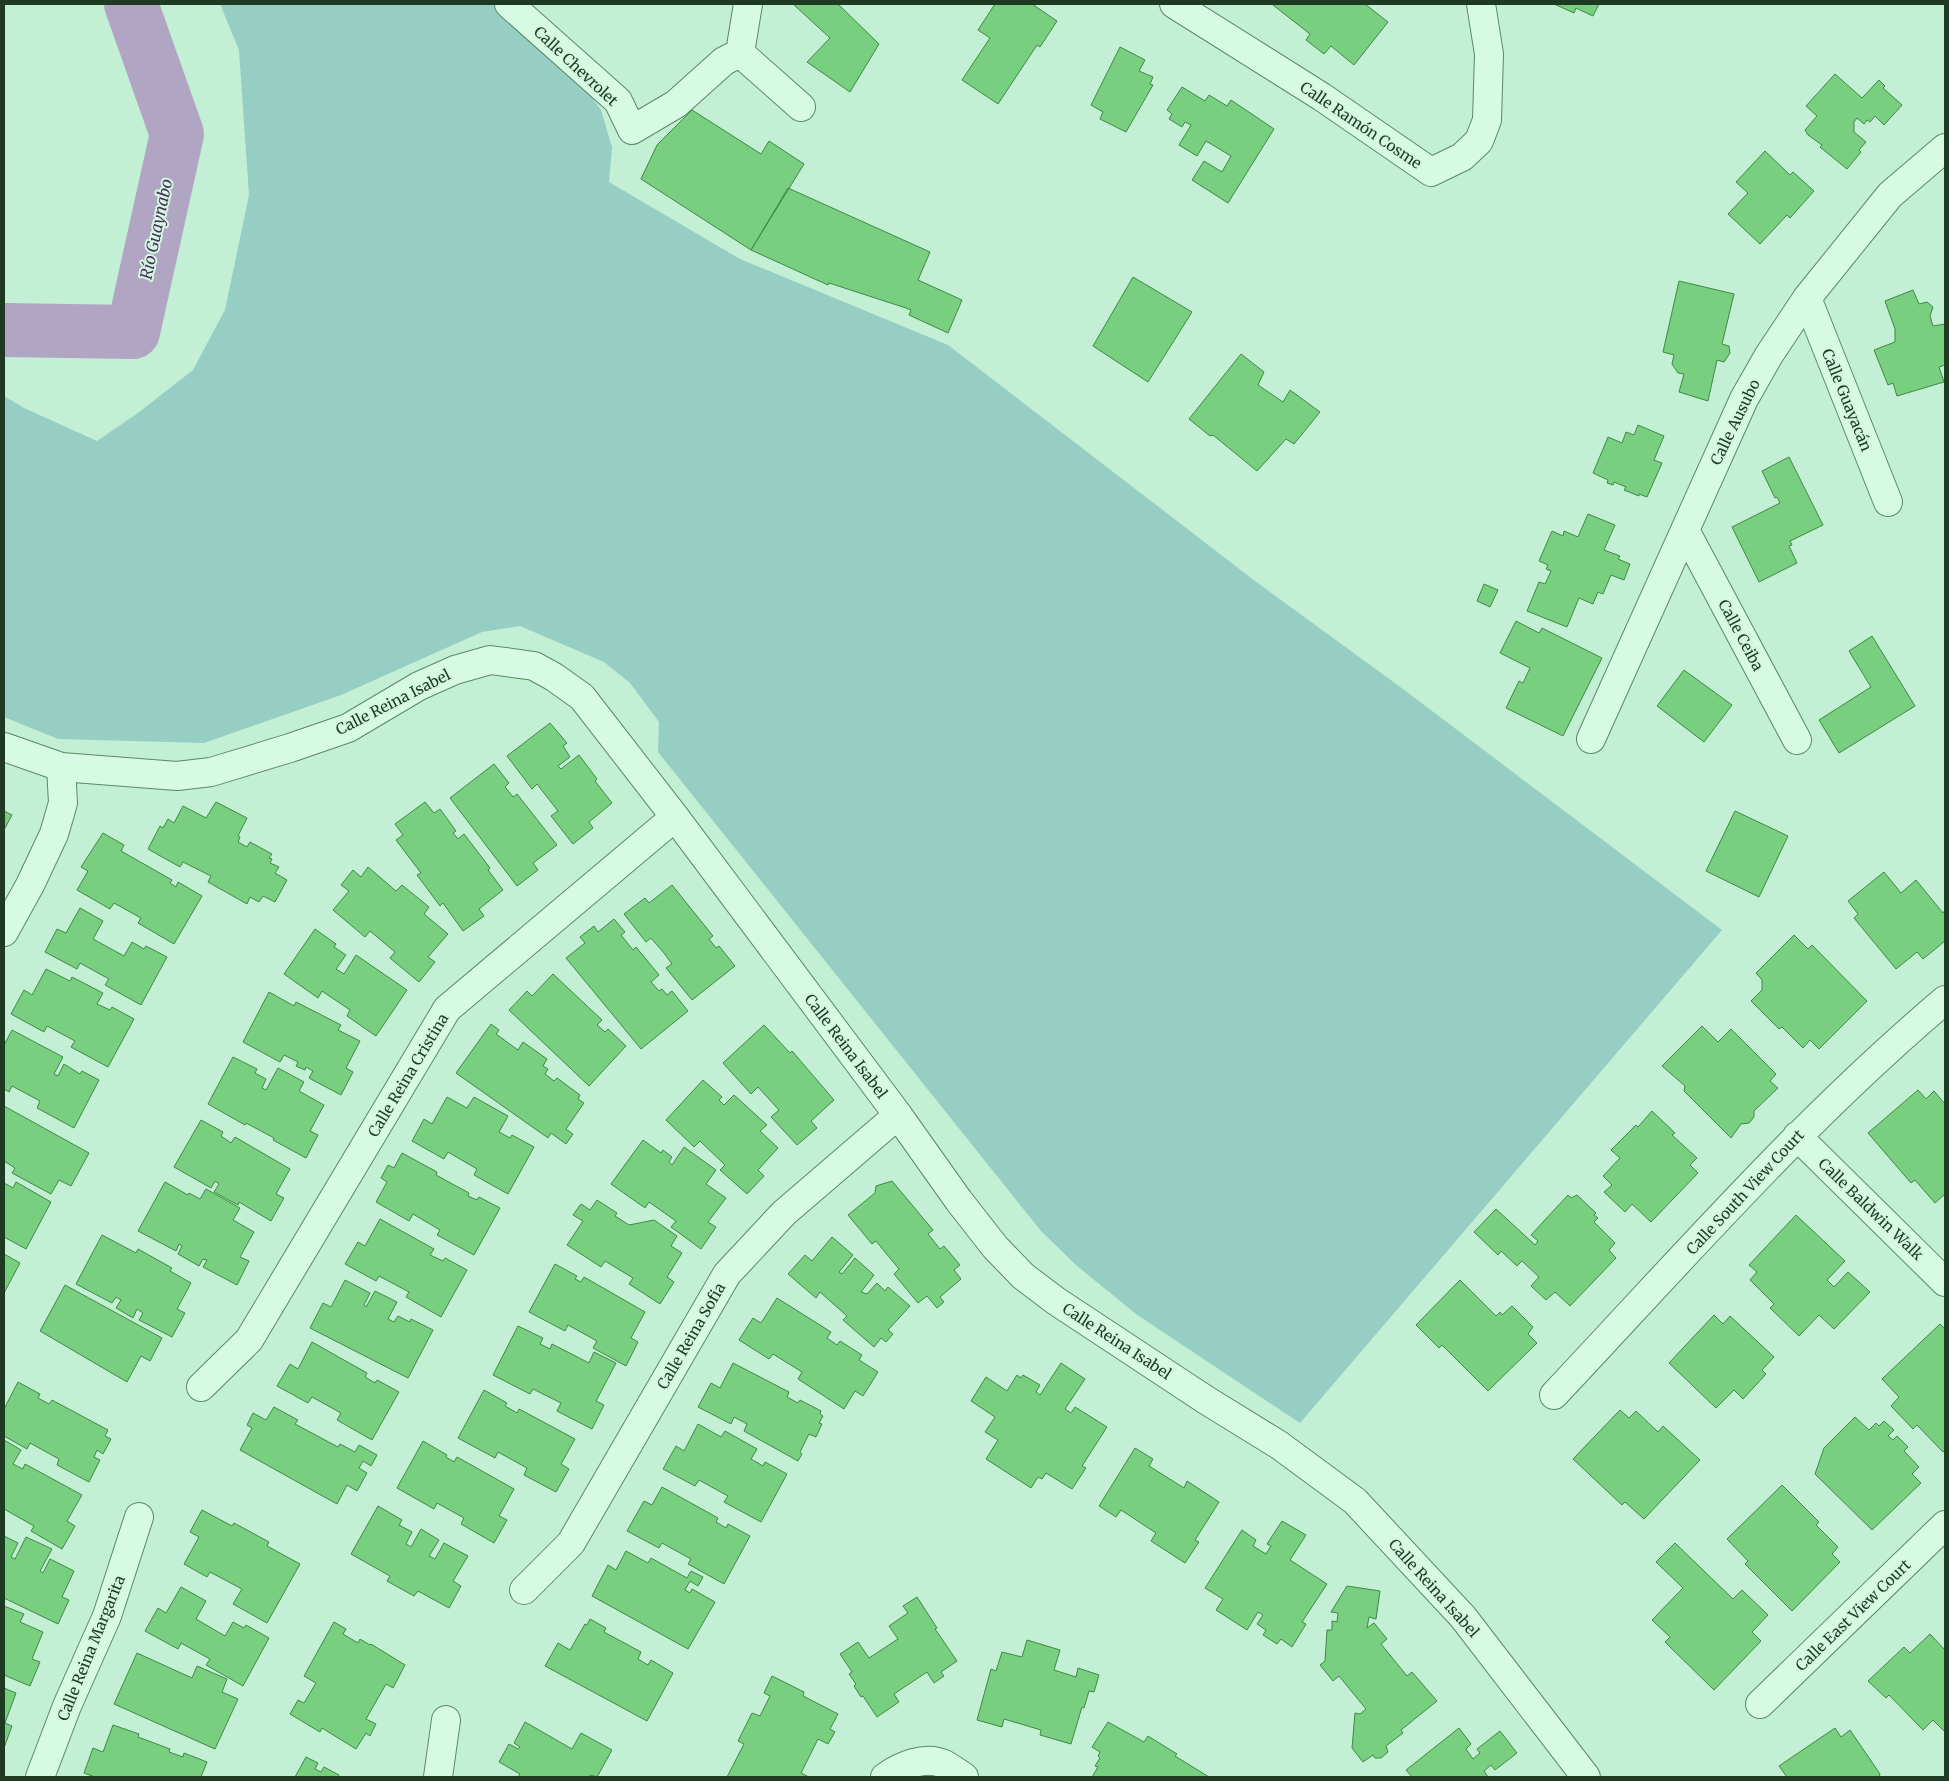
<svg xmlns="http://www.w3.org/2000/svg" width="1949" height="1781" viewBox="0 0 1949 1781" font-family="Merriweather,serif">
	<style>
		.green { fill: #96cec3 }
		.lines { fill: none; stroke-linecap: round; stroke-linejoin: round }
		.river { stroke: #b0a5c2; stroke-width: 54 }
		.building { fill: #78cf80; stroke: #3e8a44 }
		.minor-casing { stroke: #598a64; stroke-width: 30 }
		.minor { stroke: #d7fae4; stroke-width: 28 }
		.labels { text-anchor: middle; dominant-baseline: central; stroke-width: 4; stroke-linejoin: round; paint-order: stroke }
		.street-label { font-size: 15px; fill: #1e3a22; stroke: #d3f7e1 }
		.water-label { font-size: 16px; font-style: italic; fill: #482c5a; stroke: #d3f7e1 }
	</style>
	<rect width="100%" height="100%" fill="#c3efd4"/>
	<path class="green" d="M220,4H503L566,62L601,110L612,147L609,182L740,259L948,345L1259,584L1403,689L1722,930L1300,1423L1136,1314L1076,1265L1041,1231L658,752L659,722L630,683L604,662L520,626L482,632L341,695L204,743L58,739L4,717V396L24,408L97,441L138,413L193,370L225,310L249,195L239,50Z"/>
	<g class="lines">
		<path class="river" d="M4,330L133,332L177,134L131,4"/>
	</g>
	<path class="building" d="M793,4H838L879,44L850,92L807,62L830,38Z
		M995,4H1032L1057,21L1040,47L1037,45L998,104L962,80L990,38L978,30Z
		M1275,4H1365L1388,22L1354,65L1331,46L1324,54L1306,40L1310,34L1273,5Z
		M1554,4H1599L1593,16L1576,8L1574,13Z
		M1120,47L1145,60L1139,71L1153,77L1150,84L1153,85L1126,132L1100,119L1103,112L1091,105Z
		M1835,74L1862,98L1879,80L1885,86L1883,88L1902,105L1884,125L1875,116L1870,122L1867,120L1864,124L1857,118L1854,122V132L1866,142L1859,150L1861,152L1847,169L1820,147L1822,145L1808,135L1805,130L1817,116L1806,106Z
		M1182,87L1205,101L1209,95L1227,106L1231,100L1274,129L1228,203L1192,180L1204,161L1222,172L1231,156L1206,141L1197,156L1179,145L1191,125L1185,122L1182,127L1169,119L1172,114L1167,110Z
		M692,110L761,154L769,141L804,164L751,250L641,179L657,145Z
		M1765,151L1790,175L1793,172L1814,191L1790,218L1787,215L1760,244L1728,214L1748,193L1736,182Z
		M788,188L930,252L918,280L962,300L948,333L909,315L911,310L906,308L829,283L828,285L751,250Z
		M1133,277L1192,312L1148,382L1093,346Z
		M1679,281L1734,294L1722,344L1729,346L1730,353L1724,362L1717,360L1708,401L1679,392L1684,374L1678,373L1672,364L1674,355L1663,352Z
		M1913,290L1919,304L1927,302L1933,307L1930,316L1933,326L1945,324V365L1939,367L1944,382L1897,396L1893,383L1888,385L1874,350L1895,342V329L1885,301Z
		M1241,354L1264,372L1258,385L1283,402L1290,390L1320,412L1294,444L1286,439L1257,471L1213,435L1210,436L1189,419Z
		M1638,425L1664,436L1654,460L1662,463L1647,497L1639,494V496L1624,490L1626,487L1614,482L1613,485L1607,483L1608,480L1593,473L1608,437L1622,443L1626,432L1634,435Z
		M1789,457L1823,525L1790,541L1792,545L1789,546L1797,563L1759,582L1732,527L1780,503L1777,497L1775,498L1762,471Z
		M1588,514L1615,525L1604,550L1620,556L1618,559L1630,564L1624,580L1611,575L1603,594L1598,592L1593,604L1579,598L1567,627L1527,611L1539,582L1545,584L1551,571L1546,569L1548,565L1539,561L1552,531L1563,536L1564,531L1578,537Z
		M1484,584L1498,590L1490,607L1477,601Z
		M1516,621L1539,633L1542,628L1602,658L1563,736L1506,708L1519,681L1523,683L1530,668L1500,653Z
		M1872,636L1915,706L1839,753L1819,720L1871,687L1849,651Z
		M1684,670L1732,705L1704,742L1657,706Z
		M550,723L567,743L563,746L570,757L558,766L561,769L579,755L597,779L595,781L612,803L589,822L593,828L573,844L551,816L558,811L537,784L532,789L507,756Z
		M494,764L509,783L505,787L513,797L517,794L557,845L533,863L538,870L517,886L450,798Z
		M216,802L247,818L238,836L240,837L238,842L247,847L250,842L272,854L269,858L272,859L270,863L279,867L275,873L287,880L275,902L263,896L259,902L250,897L247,904L208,882L211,876L183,862L180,867L148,849L160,826L163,828L168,819L174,823L183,806L206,818Z
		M425,802L434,813L440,809L456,831L453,833L458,839L464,834L490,868L488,870L503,890L479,909L484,916L463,931L443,903L440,906L417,875L421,873L396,840L403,835L395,824Z
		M4,811L12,815L4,830Z
		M1735,811L1788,836L1759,897L1706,871Z
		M103,833L124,845L121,851L172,880L170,883L176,887L178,882L202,896L174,944L138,923L141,918L114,903L110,909L77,890L88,871L81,867Z
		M368,867L396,891L402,885L429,907L424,914L448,934L428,957L435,962L419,982L390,958L395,952L370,931L365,937L333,910L349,891L341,885L353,870L361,877Z
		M1884,872L1901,893L1916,880L1943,913L1945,910V941L1923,959L1917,952L1896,969L1854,918L1858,914L1848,901Z
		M672,885L713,936L709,939L716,948L719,946L735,966L692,1000L666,968L672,964L664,953L651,938L646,942L624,914L645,898L649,903Z
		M80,908L103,921L93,939L124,956L132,942L144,949L146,946L167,957L141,1005L105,985L109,979L80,963L77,969L45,952L57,929L66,933Z
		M614,919L625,932L621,935L633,950L636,947L659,975L651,982L659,991L662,989L667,995L672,991L688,1011L641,1049L566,958L585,943L580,937L594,926L598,932Z
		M315,929L336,944L334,947L346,955L336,969L344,974L356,955L407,990L376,1036L347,1016L350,1010L322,991L318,998L284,974Z
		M1794,935L1808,949L1812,945L1867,1001L1819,1049L1810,1040L1803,1048L1782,1027L1779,1029L1751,1001L1762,990V980L1756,973Z
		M46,969L70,981L72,977L103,993L97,1004L110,1010L112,1007L134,1019L108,1067L71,1047L75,1041L47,1026L44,1032L11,1014L24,990L32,995Z
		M553,974L602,1020L597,1025L605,1032L608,1029L626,1046L589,1086L509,1010L527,991L532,996Z
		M269,992L294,1006L296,1002L341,1025L338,1030L360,1041L346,1068L353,1072L341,1095L309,1078L313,1071L306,1067L305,1070L296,1066L298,1062L284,1055L280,1062L243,1042Z
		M491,1024L499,1030L496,1034L518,1050L523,1042L547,1059L543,1066L548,1069L545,1074L554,1081L557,1078L580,1095L578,1099L584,1103L566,1129L573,1134L566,1144L551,1133L548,1138L456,1073Z
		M764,1025L790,1053L792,1051L834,1100L811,1121L817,1128L797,1145L771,1117L779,1110L758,1087L751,1094L723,1063Z
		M1702,1026L1718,1042L1731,1029L1776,1074L1770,1081L1778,1088L1754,1111V1117L1749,1123L1741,1124L1731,1138L1684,1091L1685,1086L1662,1066Z
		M12,1030L63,1057L54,1074L58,1076L64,1064L80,1074L82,1071L99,1080L74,1128L37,1108L40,1101L12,1086L9,1092L4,1089V1045Z
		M233,1057L257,1069L255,1073L266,1079L262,1088L266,1090L278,1068L304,1082L299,1091L324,1105L310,1131L318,1135L306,1158L273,1140L274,1138L246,1123L245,1125L208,1104Z
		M703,1080L722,1097L719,1100L724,1105L734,1095L767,1125L760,1131L778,1148L758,1170L764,1176L747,1194L720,1170L725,1165L700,1141L694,1147L666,1120Z
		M1918,1090L1926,1099L1934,1091L1945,1104V1194L1935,1203L1915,1180L1911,1183L1868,1133Z
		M447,1097L467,1108L474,1097L508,1116L499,1132L510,1138L512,1135L534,1147L508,1194L474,1175L477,1169L448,1152L444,1159L412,1141L424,1119L432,1124Z
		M4,1106L89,1153L71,1186L59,1180L51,1194L12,1173L15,1168L4,1161Z
		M1652,1111L1675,1133L1672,1135L1697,1158L1690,1165L1698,1173L1651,1222L1632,1204L1625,1212L1604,1192L1612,1185L1603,1176L1620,1158L1611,1150L1636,1125L1638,1127Z
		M201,1120L223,1132L221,1136L231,1143L235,1137L290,1169L276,1194L284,1198L271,1221L239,1202L238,1205L214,1192L219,1184L215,1181L211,1188L174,1167Z
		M643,1140L661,1153L663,1150L672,1157L669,1162L672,1165L684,1147L716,1170L706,1184L726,1198L708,1222L716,1227L701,1249L671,1227L676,1221L649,1202L645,1208L611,1184Z
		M402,1153L437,1172L436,1175L469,1193L468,1196L477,1200L479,1197L500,1208L474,1255L437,1235L440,1230L413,1214L409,1221L376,1202L387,1182L381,1178L388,1165L394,1168Z
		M892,1181L933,1230L928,1234L940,1249L944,1246L960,1265L954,1270L961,1279L940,1297L944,1302L937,1308L927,1296L918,1303L894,1274L899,1269L876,1241L872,1244L848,1215L875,1193L876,1186Z
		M16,1182L51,1202L26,1249L4,1237L5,1234L4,1233V1183L13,1188Z
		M165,1182L188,1195L189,1193L200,1199L206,1189L240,1208L233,1220L254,1232L240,1257L249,1261L237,1285L203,1267L207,1260L203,1259L199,1266L178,1254L182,1246L179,1244L176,1251L138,1231Z
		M1568,1195L1571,1198L1577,1195L1596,1213L1594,1215L1598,1218L1594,1222L1615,1243L1609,1250L1616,1258L1570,1306L1555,1292L1546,1300L1531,1286L1539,1277L1522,1261L1517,1266L1501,1251L1498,1255L1474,1232L1496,1209L1535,1245L1538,1241L1531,1235Z
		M597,1200L617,1213L615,1216L629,1225L654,1220L677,1236L671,1246L682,1253L667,1277L674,1282L660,1304L629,1284L633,1278L605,1261L601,1267L567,1245L583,1221L573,1215L581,1204L590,1210Z
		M1796,1215L1845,1261L1827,1280L1834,1287L1848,1272L1870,1292L1834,1329L1819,1315L1799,1336L1770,1308L1774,1304L1750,1280L1757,1272L1749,1265Z
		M380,1219L434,1249L430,1255L443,1261L445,1258L467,1270L441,1317L406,1297L409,1292L379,1276L376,1281L345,1264L358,1242L365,1246Z
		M102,1235L136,1253L138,1249L172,1268L170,1271L191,1283L177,1309L185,1313L172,1337L139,1320L143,1313L137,1309L133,1318L116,1308L121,1300L116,1297L112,1303L76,1284Z
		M832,1237L853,1255L839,1272L842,1274L855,1258L874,1275L861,1292L867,1294L877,1283L885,1291L888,1287L910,1306L888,1330L893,1334L886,1342L881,1338L874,1347L843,1320L847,1316L820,1292L816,1298L788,1274L805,1255L812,1261Z
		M4,1254L20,1263L4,1293Z
		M555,1264L577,1276L575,1279L581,1282L584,1277L645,1312L631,1338L638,1342L626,1366L593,1348L597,1341L568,1325L565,1331L529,1312Z
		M345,1280L370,1293L364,1305L366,1307L375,1291L397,1302L388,1319L394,1322L398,1316L410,1322L411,1319L433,1330L408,1378L310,1328L323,1303L331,1307Z
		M1460,1280L1496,1316L1500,1312L1502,1315L1512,1306L1533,1327L1528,1334L1537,1343L1488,1391L1442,1345L1439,1348L1416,1325Z
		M65,1285L162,1338L150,1361L141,1356L127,1382L40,1331Z
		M777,1298L831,1332L827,1338L837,1345L840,1341L862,1355L859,1360L878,1372L863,1396L855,1391L844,1409L798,1379L802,1372L773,1354L769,1359L739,1340L753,1318L761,1323Z
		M1714,1315L1723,1324L1730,1316L1774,1357L1762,1370L1766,1374L1743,1399L1734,1390L1716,1408L1669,1363Z
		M1940,1324L1945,1329V1450L1943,1452L1917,1425L1913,1429L1891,1406L1899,1397L1882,1379Z
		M518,1326L543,1338L540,1344L550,1349L552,1344L589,1363L594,1352L616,1363L596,1401L604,1405L592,1429L557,1411L561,1403L533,1389L530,1394L493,1375Z
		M312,1342L367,1373L365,1377L375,1383L377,1380L399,1392L372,1440L337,1420L341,1413L312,1397L308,1403L277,1386L290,1364L298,1369Z
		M733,1363L789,1392L787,1397L798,1403L800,1400L821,1411L820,1414L823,1416L819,1423L822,1424L816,1437L809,1434L800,1452L802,1454L798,1461L744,1431L747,1424L734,1417L731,1424L698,1407L711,1383L720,1388Z
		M1061,1363L1085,1379L1065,1409L1071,1413L1075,1407L1107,1427L1082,1466L1086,1468L1072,1489L1046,1473L1042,1479L1038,1477L1031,1488L986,1459L998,1440L985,1432L995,1417L971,1401L986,1377L1007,1391L1017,1375L1021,1378L1023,1375L1040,1385L1036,1392L1040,1395Z
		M18,1382L40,1394L38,1398L49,1404L52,1400L108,1430L105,1436L111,1439L103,1454L97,1450L94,1457L100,1460L89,1482L57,1465L59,1459L30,1443L27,1449L4,1436V1409Z
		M484,1390L507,1403L505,1406L517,1413L519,1409L575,1439L561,1464L569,1469L556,1492L524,1475L527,1468L498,1452L495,1458L458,1438Z
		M274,1407L298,1420L295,1424L338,1447L340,1444L355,1452L359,1445L377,1455L371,1466L363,1461L359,1468L367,1473L357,1491L347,1485L337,1504L240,1450L252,1428L247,1425L253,1413L266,1420Z
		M1620,1410L1629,1418L1636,1411L1658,1432L1663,1426L1700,1460L1644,1519L1625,1502L1622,1505L1573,1459Z
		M1855,1417L1869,1430L1876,1423L1879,1426L1884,1421L1894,1430L1888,1436L1893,1440L1897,1436L1908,1447L1904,1451L1919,1467L1912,1474L1921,1483L1872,1530L1815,1474L1824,1448Z
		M698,1424L721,1437L725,1431L757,1449L751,1459L763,1466L765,1462L787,1474L761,1522L724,1502L728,1496L699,1480L695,1486L663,1469L676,1446L684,1451Z
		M4,1440L21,1450L13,1464L23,1469L25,1464L82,1495L67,1521L75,1526L62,1549L31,1531L34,1526L4,1509Z
		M423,1441L447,1455L446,1457L454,1462L457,1457L514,1489L499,1516L507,1520L494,1543L461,1524L464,1518L437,1503L434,1509L397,1488Z
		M1135,1448L1153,1459L1149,1466L1184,1488L1187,1481L1219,1502L1195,1540L1199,1542L1185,1563L1151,1541L1156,1533L1121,1510L1116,1517L1099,1506Z
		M1782,1485L1819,1522L1816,1525L1838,1547L1832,1554L1840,1562L1792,1611L1745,1564L1748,1561L1727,1539Z
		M662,1487L718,1518L716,1522L726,1528L728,1524L750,1536L724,1584L688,1564L691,1559L662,1543L659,1548L627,1531L644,1501L652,1505Z
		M378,1506L402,1520L399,1525L412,1532L406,1544L411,1547L421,1529L439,1540L429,1556L435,1559L444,1543L468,1556L453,1581L461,1586L449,1608L418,1591L414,1596L387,1581L390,1576L351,1554Z
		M202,1510L232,1526L234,1523L269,1542L267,1546L300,1564L267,1623L233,1604L242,1589L210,1572L207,1577L184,1564L199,1537L190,1532Z
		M1282,1521L1306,1535L1290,1560L1327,1584L1302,1622L1306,1624L1292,1647L1281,1639L1277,1644L1263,1635L1266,1630L1257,1624L1263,1615L1258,1612L1247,1630L1216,1610L1223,1599L1205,1588L1242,1530L1256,1540L1253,1546L1266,1554L1271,1546L1267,1544Z
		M4,1536L18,1543L11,1557L15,1559L26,1537L52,1549L40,1571L43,1573L50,1559L74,1571L62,1597L69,1600L58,1624L4,1598Z
		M1675,1543L1733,1599L1742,1590L1768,1615L1752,1632L1761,1641L1714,1690L1665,1642L1670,1637L1652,1620L1683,1588L1656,1562Z
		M626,1551L648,1563L651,1558L687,1578L691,1571L703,1577L698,1586L690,1581L685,1590L690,1593L692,1589L715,1602L688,1649L592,1596L608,1565L616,1570Z
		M1347,1586L1380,1591L1376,1619L1369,1617L1367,1628L1374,1623L1387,1639L1381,1644L1407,1676L1412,1672L1437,1701L1401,1730L1403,1733L1386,1746L1388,1752L1381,1758H1375L1373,1755L1363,1762L1352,1748L1355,1713L1360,1714L1366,1709L1339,1676L1333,1681L1320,1665L1325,1661L1327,1630H1332V1621L1337,1622L1338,1613L1331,1612Z
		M181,1587L206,1601L196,1619L225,1636L233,1622L244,1628L246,1625L269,1638L243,1686L206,1665L210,1659L181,1643L178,1649L145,1631L158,1608L166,1613Z
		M917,1597L937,1628L935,1629L957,1661L941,1672L944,1676L934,1683L927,1672L894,1694L899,1702L877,1717L863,1696L861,1697L854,1686L856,1684L849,1674L852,1672L840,1654L858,1642L869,1658L898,1639L889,1626L908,1613L903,1606Z
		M4,1606L24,1614L20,1622L43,1632L32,1659L40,1662L30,1686L4,1675Z
		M590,1619L606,1628L604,1632L641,1652L638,1659L648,1665L651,1660L673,1673L647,1721L545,1666L558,1643L570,1650L585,1624L587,1625Z
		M334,1622L346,1629L343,1634L358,1643L360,1639L370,1645L371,1644L405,1665L393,1688L386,1684L366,1719L376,1724L370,1736L366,1733L356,1749L322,1728L320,1732L290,1714L298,1700L304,1703L316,1683L304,1676Z
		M1930,1634L1945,1650V1732L1933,1720L1923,1730L1889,1695L1886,1698L1868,1681L1904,1647L1910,1653Z
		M1027,1640L1060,1650L1054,1670L1076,1677L1078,1668L1099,1675L1094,1692L1089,1691L1084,1708L1082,1707L1071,1744L1040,1735L1041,1730L1004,1719L1002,1727L977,1720L991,1669L996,1671L1002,1652L1022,1657Z
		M137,1653L192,1678L197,1666L227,1679L222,1692L238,1699L215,1749L114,1704Z
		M772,1676L804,1692L803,1696L838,1714L830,1729L835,1732L828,1744L818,1739L801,1773L809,1777H727L744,1744L738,1741L752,1713L760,1716L770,1696L764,1693Z
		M4,1688L16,1693L5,1723L12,1726L4,1748Z
		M525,1722L572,1749L581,1733L612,1750L597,1777L590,1775L589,1777H518L520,1774L499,1762L509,1744L518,1749L520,1747L514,1743Z
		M1108,1722L1144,1742L1148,1736L1177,1754L1175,1756L1209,1777H1092L1098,1767L1095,1766L1100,1758L1098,1756L1100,1752L1092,1747Z
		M113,1725L139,1734L138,1737L170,1749L169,1752L183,1757L184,1753L207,1762L201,1777H95L84,1773L93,1748L103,1752Z
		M1459,1728L1471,1744L1466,1749L1473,1759L1480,1753L1477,1749L1500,1731L1517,1753L1495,1770L1491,1765L1484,1771L1488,1777H1412L1406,1770Z
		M1835,1728L1841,1737L1850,1730L1880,1774L1879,1777H1787L1779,1766Z
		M306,1757L318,1763L315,1769L321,1772L324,1767L339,1775L338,1777H295Z"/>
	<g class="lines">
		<g class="minor-casing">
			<path id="minor" d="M509,4L618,101L632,130L676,104L724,61L740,53L801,107
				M1174,4L1322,97L1431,172L1462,157L1479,141L1487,120L1489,54L1481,4
				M740,53L748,4
				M1807,298L1888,502
				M1685,530L1797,740
				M1591,739L1744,399L1769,355L1807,298L1890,195L1945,148
				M4,747L61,767L177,776L211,772L290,748L348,728L419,686L455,670L490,660L534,666L554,677L582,697L675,817L898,1115L959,1201L995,1247L1023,1276L1056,1301L1206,1400L1279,1445L1355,1501L1463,1617L1586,1777
				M4,932L30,885L54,834L63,803L61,767
				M1797,1136L1945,1282
				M201,1387L249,1340L447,1009L675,817
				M1554,1395C1681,1260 1803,1120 1945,1000
				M524,1590L571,1543L727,1274L784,1213L898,1115
				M1760,1704L1945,1525
				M40,1777L67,1706L107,1616L139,1517
				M438,1777L446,1720
				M885,1777C901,1766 925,1755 944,1764C951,1768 958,1773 964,1777"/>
		</g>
		<use href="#minor" class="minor"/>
	</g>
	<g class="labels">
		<g class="street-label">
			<text transform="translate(576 66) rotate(43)">Calle Chevrolet</text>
			<text transform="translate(1361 125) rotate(34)">Calle Ramón Cosme</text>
			<text transform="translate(1847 400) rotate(68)">Calle Guayacán</text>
			<text transform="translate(1735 422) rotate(-64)">Calle Ausubo</text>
			<text transform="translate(1741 635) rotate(62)">Calle Ceiba</text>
			<text transform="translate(393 702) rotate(-27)">Calle Reina Isabel</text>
			<text transform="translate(846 1046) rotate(53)">Calle Reina Isabel</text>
			<text transform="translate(408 1075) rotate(-59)">Calle Reina Cristina</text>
			<text transform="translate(1745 1192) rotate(-47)">Calle South View Court</text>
			<text transform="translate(1871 1209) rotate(44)">Calle Baldwin Walk</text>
			<text transform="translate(691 1336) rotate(-60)">Calle Reina Sofia</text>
			<text transform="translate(1117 1341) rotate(33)">Calle Reina Isabel</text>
			<text transform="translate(1434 1588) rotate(48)">Calle Reina Isabel</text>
			<text transform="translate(1853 1615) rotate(-44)">Calle East View Court</text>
			<text transform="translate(91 1648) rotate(-68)">Calle Reina Margarita</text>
		</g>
		<g class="water-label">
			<text transform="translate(156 229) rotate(-78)">Río Guaynabo</text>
		</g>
	</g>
	<rect width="1949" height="1781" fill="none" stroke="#1e3a22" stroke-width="10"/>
</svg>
